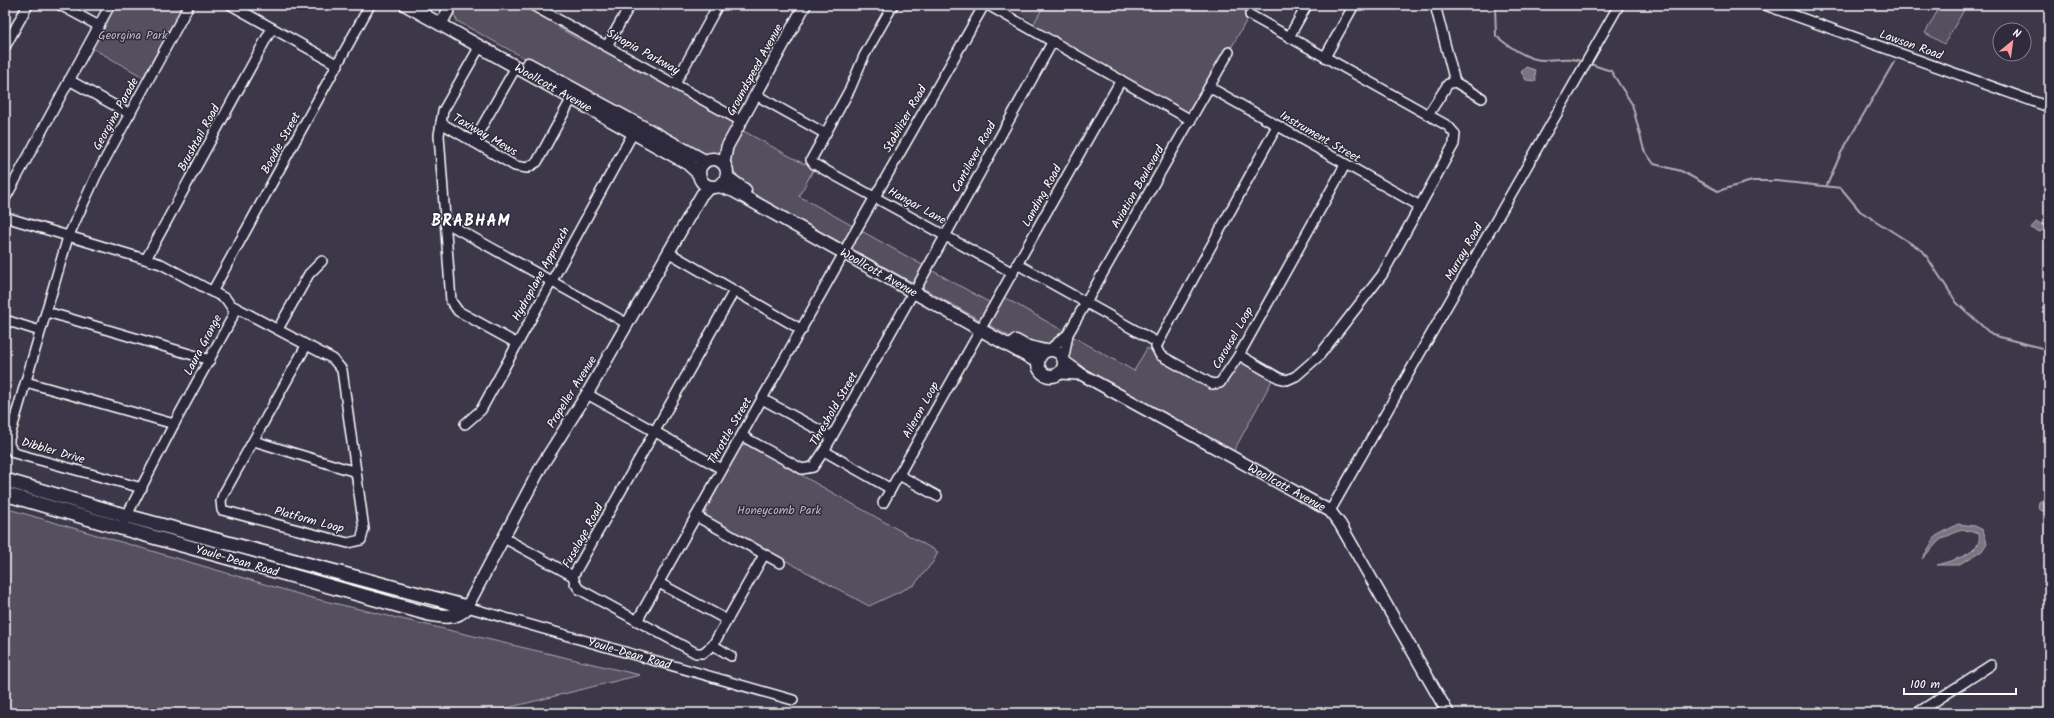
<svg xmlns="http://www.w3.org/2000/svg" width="2054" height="718" viewBox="0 0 2054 718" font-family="Kalam,sans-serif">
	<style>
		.built { fill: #494455 }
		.green { fill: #555060; stroke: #aaa8b0 }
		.water { fill: #797682; stroke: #afadb4 }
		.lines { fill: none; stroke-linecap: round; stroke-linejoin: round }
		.stream { stroke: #afadb4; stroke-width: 2 }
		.minor-casing { stroke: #fff; stroke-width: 12 }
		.tertiary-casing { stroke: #fff; stroke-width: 14 }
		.secondary-casing { stroke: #fff; stroke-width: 15 }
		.primary-casing { stroke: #fff; stroke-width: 16 }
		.minor { stroke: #2f2a3d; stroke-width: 9 }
		.tertiary { stroke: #2f2a3d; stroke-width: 11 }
		.secondary { stroke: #2f2a3d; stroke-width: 12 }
		.primary { stroke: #2f2a3d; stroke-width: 13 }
		.labels { text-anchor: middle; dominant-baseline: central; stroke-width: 3; stroke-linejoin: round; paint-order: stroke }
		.park-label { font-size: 12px; fill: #bbb9bf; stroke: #2f2a3d }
		.street-label { font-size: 12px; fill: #fff; stroke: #2f2a3d }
		.district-label { font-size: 16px; font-weight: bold; letter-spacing: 1px; fill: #fff; stroke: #2f2a3d }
	</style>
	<rect width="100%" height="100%" fill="#3c3749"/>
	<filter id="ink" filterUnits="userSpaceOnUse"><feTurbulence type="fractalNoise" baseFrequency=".025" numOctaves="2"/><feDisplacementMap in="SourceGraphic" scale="8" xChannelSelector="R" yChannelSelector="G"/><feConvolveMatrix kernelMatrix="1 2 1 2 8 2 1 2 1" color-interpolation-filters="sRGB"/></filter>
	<g filter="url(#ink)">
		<path class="built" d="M1005,5H1047L1038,24Z"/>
		<path class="green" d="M115,5H184L143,77L92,48Z
			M456,5H521L558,23L559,28L580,40L584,38L628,62C631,68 645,76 652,75L741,121L738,128L804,164L811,160L816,165L799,196L994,305L1000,295L1134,371L1147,348L1212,384H1216L1239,355L1274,377L1231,456L1081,374L1059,352L1027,346L735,184L724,163L714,158L705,161L683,145L457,21L453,12Z
			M1044,5H1255L1191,120L1031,29Z
			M1941,5H1967L1944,44L1925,33Z
			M746,444L938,552L933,562L914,585L869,606L709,519L706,514L707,505L739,447Z
			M5,508L312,598L640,675L487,713H5Z"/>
		<path class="water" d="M1526,67L1535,70L1536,81L1526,80L1521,72Z
			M2036,222L2046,225L2045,229L2040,232L2031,228Z
			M2049,496V512L2042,511L2038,508L2039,502Z
			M1958,524L1975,526L1983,530L1987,543L1982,551L1958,565H1937C1952,560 1983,554 1979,534L1962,529L1940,540L1922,559L1936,536Z"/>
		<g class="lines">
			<path class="stream" d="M1495,5L1496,36C1507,45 1528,60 1543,60C1560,60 1566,56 1584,62
				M1590,64L1611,71L1632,104L1644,150L1654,164L1681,171L1718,191L1752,181H1777L1841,188L1860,211L1923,251L1957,303L1992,335L2049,350
				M1827,185L1841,153L1894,62"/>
			<g class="minor-casing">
				<g id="minor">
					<path d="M60,5L99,26"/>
					<path d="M231,5L338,65"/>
					<path d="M532,5L741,121"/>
					<path d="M893,5L864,56L850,89L811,160L814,164L1013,273"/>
					<path d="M988,5L1191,120"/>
					<path d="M1435,5L1455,82"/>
					<path d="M1765,5L2049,107"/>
					<path d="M1289,37L1307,5"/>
					<path d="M480,46L443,111L439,135L451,301L458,311L516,343"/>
					<path d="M607,46L630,5"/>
					<path d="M5,47L28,5"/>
					<path d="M1325,57L1354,5"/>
					<path d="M69,80L130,114"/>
					<path d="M675,84L718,5"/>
					<path d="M1209,87L1420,206"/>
					<path d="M756,95L824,133"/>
					<path d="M1428,115L1448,84L1455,82L1482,98"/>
					<path d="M441,123L515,166L527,168L537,162L572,98"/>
					<path d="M1277,126L1158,343L1156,347L1160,355L1212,384L1220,383L1239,355L1345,165"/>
					<path d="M473,142L516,67"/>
					<path d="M5,199L110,5"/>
					<path d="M5,217L161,264L226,299L234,311L232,318L174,424L124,521"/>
					<path d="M445,222L628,324"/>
					<path d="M847,246L984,5"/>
					<path d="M668,252L802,330"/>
					<path d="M146,259L272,28"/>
					<path d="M1017,264L1158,343"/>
					<path d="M918,285L1053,41"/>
					<path d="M734,291L573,576L575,583L579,589L696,653H703L713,645L764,555"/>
					<path d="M212,292L370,5"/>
					<path d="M231,305L333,359L342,370L364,529L361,540L348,543L222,510L221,501L223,495L306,346"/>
					<path d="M47,312L210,360"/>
					<path d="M5,320L40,331"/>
					<path d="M984,323L1121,80"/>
					<path d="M278,329L309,274L322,261"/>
					<path d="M1050,349L1067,335"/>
					<path d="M1239,355L1279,378L1287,380L1296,376L1319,356L1382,275L1454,144L1455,134L1448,126L1250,15"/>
					<path d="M1064,357L1068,334L1229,52"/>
					<path d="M26,382L174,424"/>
					<path d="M587,394L722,469"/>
					<path d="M762,399L832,437"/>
					<path d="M465,424L481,410L633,133"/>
					<path d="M742,436L802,469L813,467L824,451L914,291"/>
					<path d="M254,441L356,472"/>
					<path d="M824,451L891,489"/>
					<path d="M899,475L937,496"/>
					<path d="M142,488L14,453L9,445V439L68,237L96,176L189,5"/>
					<path d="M883,503L981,329"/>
					<path d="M1330,511L1619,5"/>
					<path d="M696,516L780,563"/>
					<path d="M504,538L573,576"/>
					<path d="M659,583L727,620"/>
					<path id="s1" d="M467,607L793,700"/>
					<path d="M637,621L844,253"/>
					<path d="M713,645L731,656"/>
					<path d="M1917,713L1991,665"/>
				</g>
			</g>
			<g class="tertiary-casing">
				<g id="tertiary">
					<path d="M441,24L451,5"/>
					<path d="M724,163L727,147L805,5"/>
					<path id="s2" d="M1065,362L1081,374L1330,511L1340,524L1448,713"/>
					<path d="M1060,373L1078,374"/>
					<path d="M467,607L542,465L587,394L702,194L712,187"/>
				</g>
			</g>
			<g class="secondary-casing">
				<g id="secondary">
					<path id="s3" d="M406,5L687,163L698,173"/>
					<path d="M528,64L705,161"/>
					<circle cx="713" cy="173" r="14"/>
					<path d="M727,177L745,190"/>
					<path id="s4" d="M719,186L734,191L1038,362"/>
					<path d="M1016,341L1025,346L1045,351"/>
					<circle cx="1051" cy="363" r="13"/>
				</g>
			</g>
			<g class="primary-casing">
				<path id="primary" d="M5,480L127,516L467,607C456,619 444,617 429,614L121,528L5,494"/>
			</g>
			<use href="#minor" class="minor"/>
			<use href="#tertiary" class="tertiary"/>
			<use href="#secondary" class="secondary"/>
			<use href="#primary" class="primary"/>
		</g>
	</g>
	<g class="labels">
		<g class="park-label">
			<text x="133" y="35">Georgina Park</text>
			<text x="779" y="510">Honeycomb Park</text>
		</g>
		<g class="street-label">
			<text transform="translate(1911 45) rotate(20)">Lawson Road</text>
			<text transform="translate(643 52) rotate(29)">Sinopia Parkway</text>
			<text transform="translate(755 70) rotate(-61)">Groundspeed Avenue</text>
			<text stroke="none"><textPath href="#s3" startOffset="169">Woollcott Avenue</textPath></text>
			<text transform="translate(116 114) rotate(-61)">Georgina Parade</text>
			<text transform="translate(905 119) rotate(-60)">Stabilizer Road</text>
			<text transform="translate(485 135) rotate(30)">Taxiway Mews</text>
			<text transform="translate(1320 137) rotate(30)">Instrument Street</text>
			<text transform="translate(199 138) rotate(-61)">Brushtail Road</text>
			<text transform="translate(281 143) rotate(-61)">Boodie Street</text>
			<text transform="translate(974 157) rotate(-61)">Cantilever Road</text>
			<text transform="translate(1138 187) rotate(-60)">Aviation Boulevard</text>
			<text transform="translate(1042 196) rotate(-61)">Landing Road</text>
			<text transform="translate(917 206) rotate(29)">Hangar Lane</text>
			<text transform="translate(1464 252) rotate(-60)">Murray Road</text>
			<text stroke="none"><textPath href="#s4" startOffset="182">Woollcott Avenue</textPath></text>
			<text transform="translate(541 274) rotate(-61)">Hydroplane Approach</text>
			<text transform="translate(1233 338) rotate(-60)">Carousel Loop</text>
			<text transform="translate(203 345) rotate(-62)">Laura Grange</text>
			<text transform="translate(572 392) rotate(-58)">Propeller Avenue</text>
			<text transform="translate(834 409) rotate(-60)">Threshold Street</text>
			<text transform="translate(921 410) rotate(-61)">Aileron Loop</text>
			<text transform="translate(730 431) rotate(-60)">Throttle Street</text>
			<text transform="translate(53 451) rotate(16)">Dibbler Drive</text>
			<text stroke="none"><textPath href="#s2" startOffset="255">Woollcott Avenue</textPath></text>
			<text transform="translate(309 520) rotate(15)">Platform Loop</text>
			<text transform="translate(583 536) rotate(-61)">Fuselage Road</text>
			<text transform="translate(237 561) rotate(16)">Youle-Dean Road</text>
			<text stroke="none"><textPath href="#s1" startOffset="169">Youle-Dean Road</textPath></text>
		</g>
		<g class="district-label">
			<text x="471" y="221">BRABHAM</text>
		</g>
	</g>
	<rect width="2054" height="718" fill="none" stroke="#2f2a3d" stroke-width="20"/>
	<rect x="10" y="10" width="2034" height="698" fill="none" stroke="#fff" stroke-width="1.5" filter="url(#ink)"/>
	<g transform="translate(2012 42) rotate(29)"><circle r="19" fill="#2f2a3d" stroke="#827f8b"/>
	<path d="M0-3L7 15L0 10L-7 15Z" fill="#ff9aa2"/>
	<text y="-6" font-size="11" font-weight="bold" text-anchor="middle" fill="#ffffff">N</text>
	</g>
	<path d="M1904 688v6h112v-6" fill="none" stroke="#ffffff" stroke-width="2"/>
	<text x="1910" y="688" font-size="12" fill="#ffffff" stroke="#2f2a3d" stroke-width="3" paint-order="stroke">100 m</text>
</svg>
